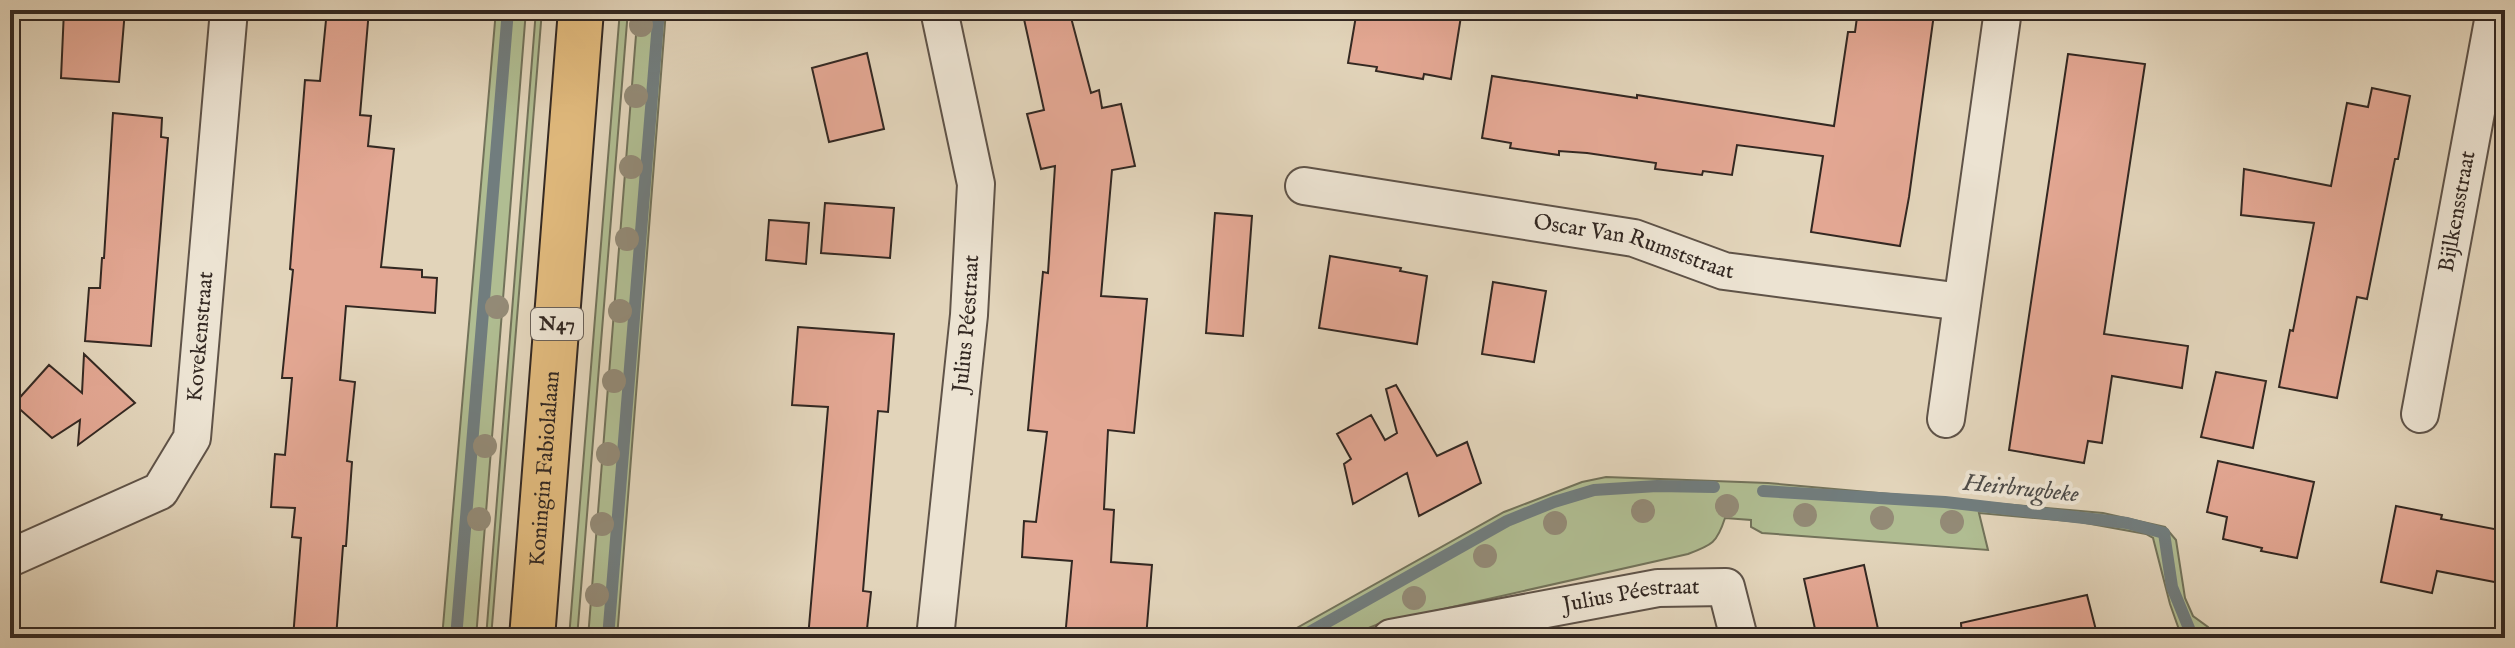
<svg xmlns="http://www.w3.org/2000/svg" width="2515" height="648" viewBox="0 0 2515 648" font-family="'IM FELL English',serif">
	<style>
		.green { fill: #b0bd92; stroke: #72725a; stroke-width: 2 }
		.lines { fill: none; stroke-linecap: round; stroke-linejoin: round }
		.stream { stroke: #717d7e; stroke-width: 12 }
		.building { fill: #e3a793; stroke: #332822; stroke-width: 2 }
		.minor-casing { stroke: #5f5348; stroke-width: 40 }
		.primary-casing { stroke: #332822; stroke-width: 48 }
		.minor { stroke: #ece3d2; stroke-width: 36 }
		.primary { stroke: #e1ba7d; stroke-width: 44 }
		.tree { fill: #938a76 }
		.labels { text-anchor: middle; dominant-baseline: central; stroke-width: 8; stroke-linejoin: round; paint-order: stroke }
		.shield { fill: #ece3d2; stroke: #6a6057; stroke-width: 2 }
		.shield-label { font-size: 20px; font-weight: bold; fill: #332822 }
		.street-label { font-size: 22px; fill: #332822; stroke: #ece3d2 }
		.water-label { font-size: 24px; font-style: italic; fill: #4d4b48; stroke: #ece3d2 }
	</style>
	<rect width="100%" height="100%" fill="#e2d4ba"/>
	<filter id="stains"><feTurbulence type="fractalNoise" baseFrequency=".0025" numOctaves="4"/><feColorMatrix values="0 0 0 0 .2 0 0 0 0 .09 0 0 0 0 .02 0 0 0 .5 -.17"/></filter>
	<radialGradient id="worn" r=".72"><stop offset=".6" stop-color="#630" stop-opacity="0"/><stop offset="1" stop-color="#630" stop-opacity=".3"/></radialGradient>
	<path class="green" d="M496,10H526L476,638H442Z
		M536,10H542L491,638H486Z
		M620,10H628L577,638H569Z
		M638,10H666L617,638H588Z
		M1606,477L1768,483L2103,513L2165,527L2176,540L2185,598L2193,616L2208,627L2216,638H2182L2170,604L2153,538L2146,534L2080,522L1979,513L1988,550L1762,533L1751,527V520L1725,518C1717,543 1712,545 1688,554L1381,623L1344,638H1279L1504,512L1582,482Z"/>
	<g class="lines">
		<path class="stream" d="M1763,491L1945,502L2127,523L2164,533L2172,587L2193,638
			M456,638L508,10
			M608,638L659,10
			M1299,638L1507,521L1554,502L1594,490L1657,486L1714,487"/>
	</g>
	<path class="building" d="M64,10H125L119,82L61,78Z
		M327,10H369L360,115L371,116L368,146L394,149L381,267L422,270V277L437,278L435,313L346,306L340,380L355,382L347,461L352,462L346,546H343L336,638H293L301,538L292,537L295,508L271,507L275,454L285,455L292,378H282L293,270L290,269L305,80L320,81Z
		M1022,10H1069L1091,93L1099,90L1102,108L1121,104L1135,166L1112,170L1101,296L1147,299L1134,433L1108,430L1104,509L1114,510L1111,562L1152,565L1146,638H1065L1072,561L1022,557L1024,521L1036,522L1047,432L1028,430L1043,272L1048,273L1055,166L1041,169L1027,114L1044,110Z
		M1357,10H1462L1451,79L1424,74L1423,79L1376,71L1377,67L1348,63Z
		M1858,10H1908L1934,14L1909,197L1900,246L1811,232L1823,156L1737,145L1732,175L1703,171L1702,175L1655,169L1656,163L1587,153L1559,151V155L1510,148L1511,143L1482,138L1492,76L1637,98V95L1834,126L1848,32H1855Z
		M867,53L884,129L829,142L812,68Z
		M2068,54L2145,64L2104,334L2188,346L2182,388L2112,376L2102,443L2088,441L2084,463L2009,450Z
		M2372,88L2410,96L2398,159H2395L2367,299L2357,297L2337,398L2279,387L2290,330L2293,331L2314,223L2241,215L2244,169L2331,186L2347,103L2368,107Z
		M113,113L162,118L161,137L168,138L151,346L85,341L89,288H100L102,258H104Z
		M825,203L894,208L890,258L821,253Z
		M1215,213L1252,216L1243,336L1206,333Z
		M769,220L809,223L806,264L766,260Z
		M1330,256L1401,268L1400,271L1427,276L1417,344L1319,328Z
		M1493,282L1546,291L1534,362L1482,354Z
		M798,327L894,334L888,412L878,411L863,591L871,592L866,638H808L828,407L792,405Z
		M84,354L135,403L78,445L80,420L52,438L14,404L49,365L82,393Z
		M2216,372L2266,381L2253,448L2201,437Z
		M1396,385L1437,456L1467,442L1481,483L1419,516L1407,473L1353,504L1344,464L1351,459L1337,434L1371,415L1385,440L1397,433L1386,389Z
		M2218,461L2314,482L2297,558L2261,551L2262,548L2223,539L2227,517L2207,512Z
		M2396,506L2442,515L2441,519L2505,531V584L2437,571L2432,593L2381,582Z
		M1864,565L1878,629L1835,638H1817L1804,579Z
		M2087,595L2098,638H1962L1961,623Z"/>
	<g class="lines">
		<g class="minor-casing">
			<g id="minor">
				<path id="s1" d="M1304,186L1634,238L1724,271L1962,302"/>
				<path id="s2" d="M2420,414L2495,10"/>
				<path d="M1946,419L2003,10"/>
				<path id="s3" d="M10,558L160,491L192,438L229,10"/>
				<path id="s4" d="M935,638L969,315L976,184L939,10"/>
				<path id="s5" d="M1391,638L1658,588L1726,587L1739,638"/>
			</g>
		</g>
		<g class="primary-casing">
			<g id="primary">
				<path id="s6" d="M532,638L581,10"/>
			</g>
		</g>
		<use href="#minor" class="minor"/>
		<use href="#primary" class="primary"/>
	</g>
	<g class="tree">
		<circle cx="641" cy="25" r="12"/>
		<circle cx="636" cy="96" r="12"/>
		<circle cx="631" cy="167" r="12"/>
		<circle cx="627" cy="239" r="12"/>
		<circle cx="497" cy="307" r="12"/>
		<circle cx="620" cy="311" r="12"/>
		<circle cx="614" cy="381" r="12"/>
		<circle cx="485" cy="446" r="12"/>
		<circle cx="608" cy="454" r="12"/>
		<circle cx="1727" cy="506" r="12"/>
		<circle cx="1643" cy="511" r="12"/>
		<circle cx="1805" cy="515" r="12"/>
		<circle cx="1882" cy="518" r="12"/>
		<circle cx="479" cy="519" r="12"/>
		<circle cx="1952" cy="522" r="12"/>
		<circle cx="1555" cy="523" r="12"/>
		<circle cx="602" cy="524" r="12"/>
		<circle cx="1485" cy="556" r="12"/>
		<circle cx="597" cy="595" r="12"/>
		<circle cx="1414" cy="598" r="12"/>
	</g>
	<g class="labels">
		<rect class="shield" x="531" y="308" width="52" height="32" rx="6"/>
		<g class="shield-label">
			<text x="557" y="324">N47</text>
		</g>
		<g class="street-label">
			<text stroke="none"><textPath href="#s2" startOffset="206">Bijlkensstraat</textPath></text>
			<text stroke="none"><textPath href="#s1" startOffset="336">Oscar Van Rumststraat</textPath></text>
			<text stroke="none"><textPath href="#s4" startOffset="316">Julius Péestraat</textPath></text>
			<text stroke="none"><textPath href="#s3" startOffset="328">Kovekenstraat</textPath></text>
			<text stroke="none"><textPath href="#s6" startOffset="170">Koningin Fabiolalaan</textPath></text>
			<text stroke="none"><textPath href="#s5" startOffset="244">Julius Péestraat</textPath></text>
		</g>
		<g class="water-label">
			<text transform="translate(2021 489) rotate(6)">Heirbrugbeke</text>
		</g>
	</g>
	<rect width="2515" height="648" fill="none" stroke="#e2d4ba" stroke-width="40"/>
	<rect x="12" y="12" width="2491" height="624" fill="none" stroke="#332822" stroke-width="4"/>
	<rect x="20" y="20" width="2475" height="608" fill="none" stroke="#332822" stroke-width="2"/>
	<rect width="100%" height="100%" filter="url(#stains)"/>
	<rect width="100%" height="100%" fill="url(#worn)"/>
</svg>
